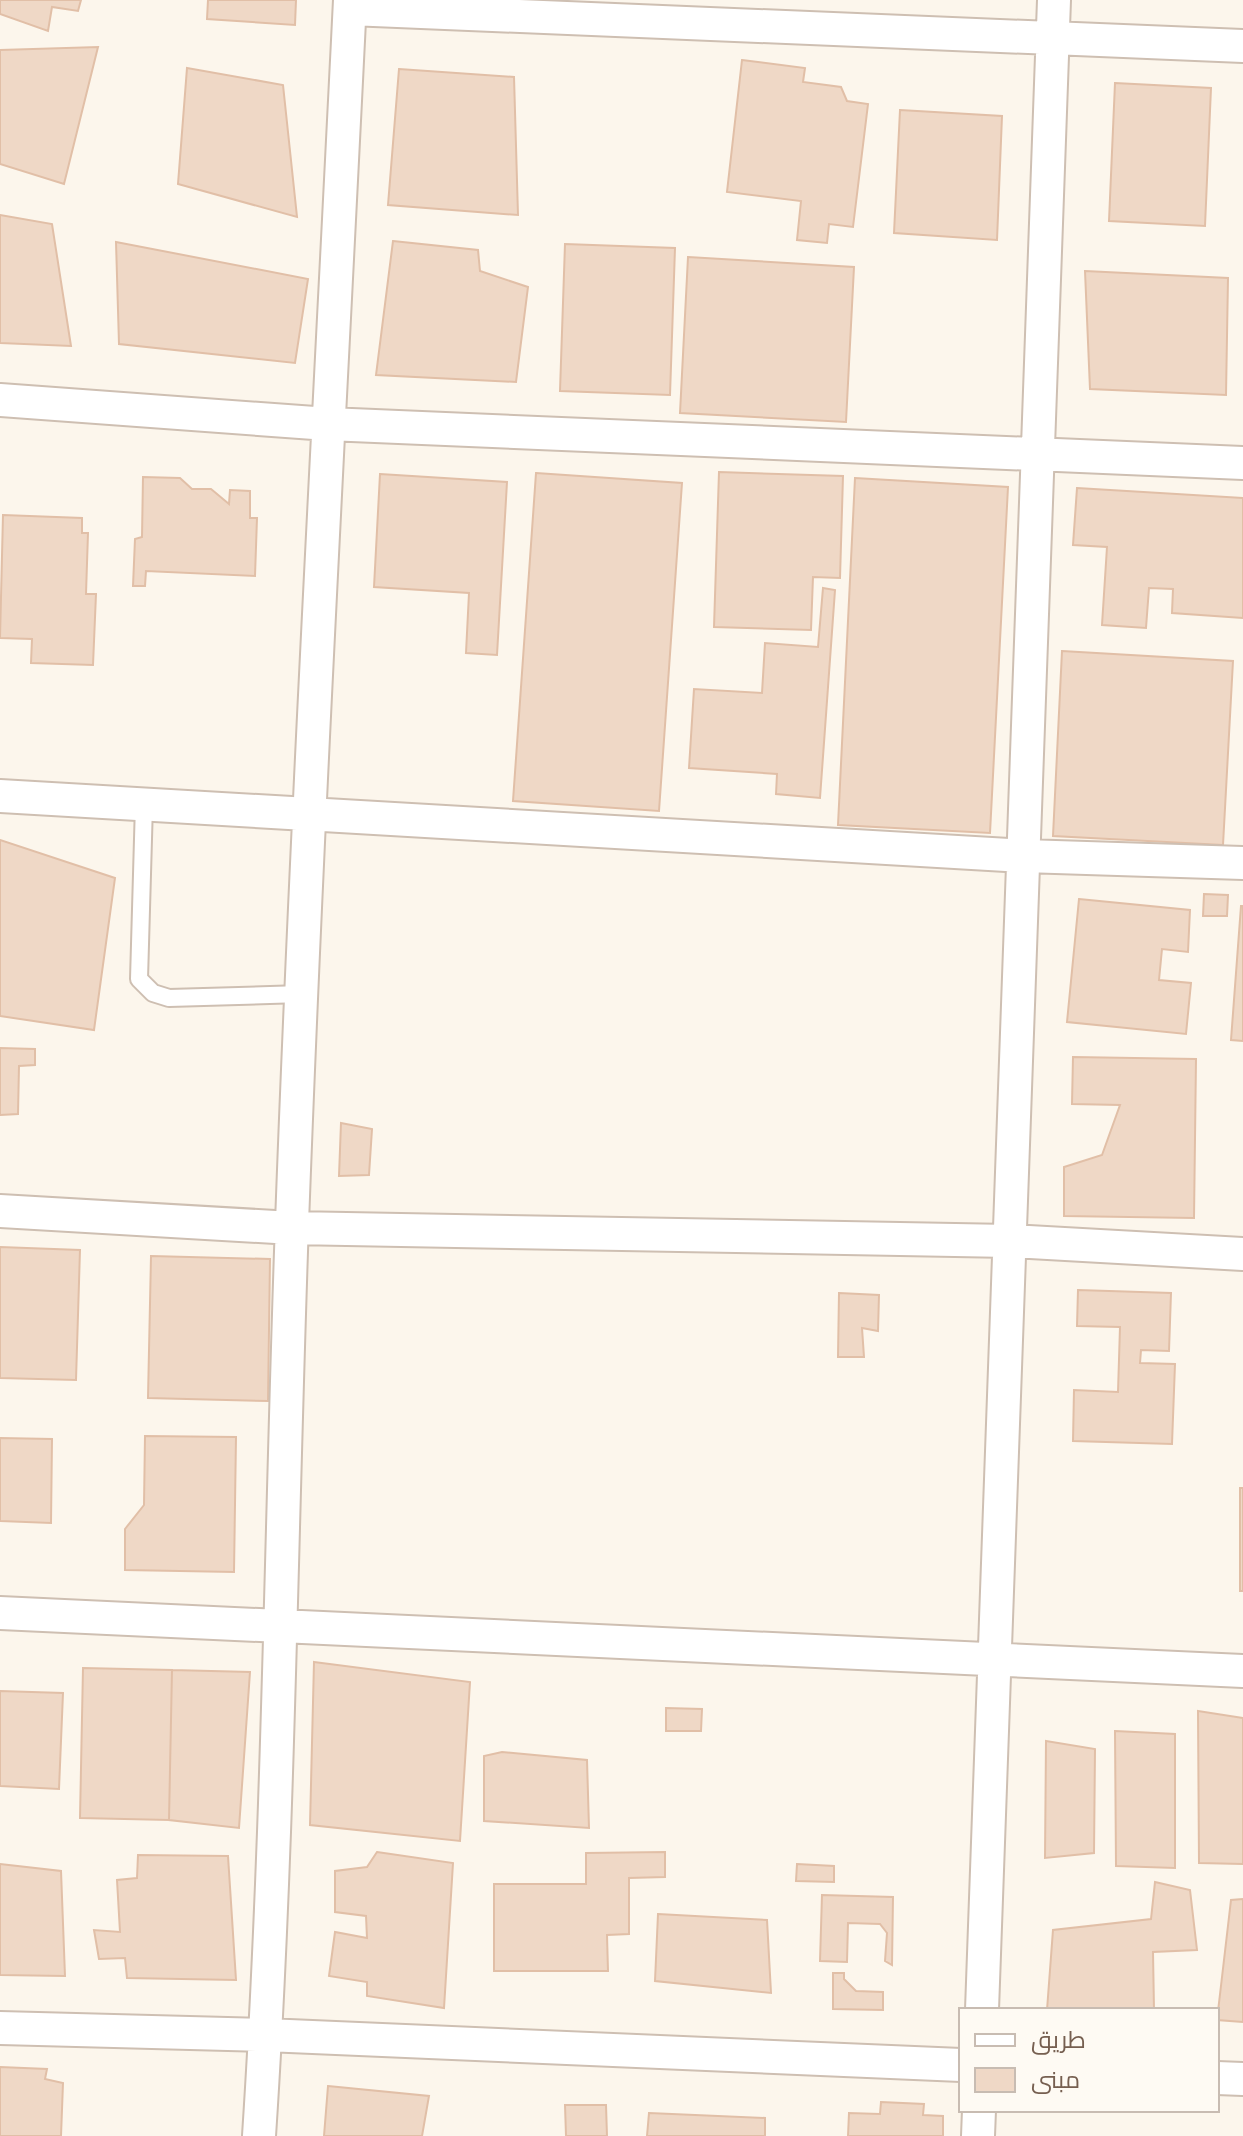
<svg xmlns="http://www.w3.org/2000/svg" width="1243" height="2136" viewBox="0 0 1243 2136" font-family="Karla,Cairo,sans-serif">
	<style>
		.building { fill: #efd8c6; stroke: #e1bfa7; stroke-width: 2 }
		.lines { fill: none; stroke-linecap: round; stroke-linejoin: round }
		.service-casing { stroke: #cebfb2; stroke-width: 20 }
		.minor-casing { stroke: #cebfb2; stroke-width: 36 }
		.service { stroke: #fff; stroke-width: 16 }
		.minor { stroke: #fff; stroke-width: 32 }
	</style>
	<rect width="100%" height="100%" fill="#fcf6ec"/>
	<path class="building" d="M0,0H81L78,11L52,7L48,31L0,14Z
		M208,0H296L295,25L207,19Z
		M98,47L64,184L0,164V50Z
		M742,60L805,68L803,82L841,87L847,101L868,104L853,227L829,224L827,243L797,240L801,201L727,192Z
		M187,68L283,85L297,217L178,184Z
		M399,69L514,77L518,215L388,205Z
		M1115,83L1211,88L1205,226L1109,221Z
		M900,110L1002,116L997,240L894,233Z
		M0,215L52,224L71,346L0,343Z
		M393,241L478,250L480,271L528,287L516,382L376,375Z
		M116,242L308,279L295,363L119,344Z
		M565,244L675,248L670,395L560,391Z
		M688,257L854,267L846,422L680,413Z
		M1085,271L1228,278L1226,395L1090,389Z
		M719,472L843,476L840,578L813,577L811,630L714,627Z
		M536,473L682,483L659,811L513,801Z
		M380,474L507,482L497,655L466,653L469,593L374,587Z
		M143,477L180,478L192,489H211L229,504L230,490L250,491V518H257L255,576L146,571L145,586H133L135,539L142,537Z
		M855,478L1008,487L990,833L838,825Z
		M1077,488L1243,498V618L1172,613L1173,589L1149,588L1146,628L1102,625L1107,547L1073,545Z
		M3,515L82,518V533H88L86,594H96L93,665L31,663L32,639L0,638Z
		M823,588L835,590L820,798L776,794L777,774L689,768L694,689L762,693L765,643L818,647Z
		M1062,651L1233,661L1223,845L1053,836Z
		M0,840L115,878L94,1030L0,1016Z
		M1204,894L1228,895L1227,916H1203Z
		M1079,899L1190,910L1188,952L1162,949L1159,980L1191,983L1186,1034L1067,1022Z
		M1241,906H1243V1041L1231,1040Z
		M0,1048L35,1049V1065L19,1066L18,1114L0,1115Z
		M1073,1057L1196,1059L1194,1218L1064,1216V1167L1102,1155L1120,1105L1072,1104Z
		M341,1123L372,1129L369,1175L339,1176Z
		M0,1247L80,1250L76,1380L0,1378Z
		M151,1256L270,1259L268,1401L148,1398Z
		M1078,1290L1171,1293L1169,1351L1141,1350L1140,1363L1175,1364L1172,1444L1073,1441L1074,1390L1118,1392L1120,1327L1077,1326Z
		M839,1293L879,1295L878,1331L862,1328L864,1357H838Z
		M145,1436L236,1437L234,1572L125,1570V1529L144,1505Z
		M0,1438L52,1439L51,1523L0,1521Z
		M1240,1488H1243V1591H1240Z
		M314,1662L470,1682L460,1841L310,1825Z
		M83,1668L172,1670L169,1820L80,1818Z
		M172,1670L250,1672L239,1828L169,1820Z
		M0,1691L63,1693L59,1789L0,1786Z
		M666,1708L702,1709L701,1731H666Z
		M1198,1711L1243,1718V1864L1199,1863Z
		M1115,1731L1175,1734V1868L1116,1866Z
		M1046,1741L1095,1749L1094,1853L1045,1858Z
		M502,1752L587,1760L589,1828L484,1821V1756Z
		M377,1852L453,1863L444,2008L367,1996V1982L329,1976L335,1932L367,1938L366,1916L335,1912V1871L367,1867Z
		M665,1852V1877L629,1878V1934L607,1935L608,1971H494V1884H586V1853Z
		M138,1855L228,1856L236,1980L127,1978L125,1958L99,1959L94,1930L120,1932L117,1880L137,1878Z
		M0,1864L61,1871L65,1976L0,1975Z
		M797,1864L834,1866V1882L796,1881Z
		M1155,1882L1190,1890L1197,1950L1153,1952L1154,2010H1047L1053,1930L1151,1919Z
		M822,1895L893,1897L892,1965L885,1961L887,1933L880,1924L848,1923L847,1962L820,1961Z
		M1243,1899V2022L1217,2020L1231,1900Z
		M658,1914L767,1920L771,1993L655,1981Z
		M833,1973H844V1979L856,1991L883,1992V2010L833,2009Z
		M0,2067L47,2069L45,2079L63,2083L61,2136H0Z
		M328,2086L429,2096L422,2136H324Z
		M881,2102L924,2104L923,2115L943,2116V2136H848L849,2113L880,2114Z
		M565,2105H606L607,2136H566Z
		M649,2113L765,2118V2136H647Z"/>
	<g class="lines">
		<g class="service-casing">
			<path id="service" d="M144,804L139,979L153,993L169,998L302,994"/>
		</g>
		<g class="minor-casing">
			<path id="minor" d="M350,9L1243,46
				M0,400L328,424L1243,463
				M0,796L1024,856L1243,863
				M0,1211L292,1228L1010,1241L1243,1254
				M0,1613L1243,1671
				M982,2010L1054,0
				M0,2028L266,2035L961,2065
				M1217,2078L1243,2079
				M259,2136C279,1832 281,1528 292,1223C307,815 330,408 350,0
				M978,2136L979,2110"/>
		</g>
		<use href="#service" class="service"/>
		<use href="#minor" class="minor"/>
	</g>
	<rect x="959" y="2008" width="260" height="104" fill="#fefaf3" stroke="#c8bcb2" stroke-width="2"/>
	<rect x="975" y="2034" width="40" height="12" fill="#ffffff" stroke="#c8bcb2" stroke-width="2"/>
	<text x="1031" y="2048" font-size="24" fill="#765f50">طريق</text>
	<rect x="975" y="2068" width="40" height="24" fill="#efd8c6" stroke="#c8bcb2" stroke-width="2"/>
	<text x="1031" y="2088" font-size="24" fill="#765f50">مبنى</text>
</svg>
